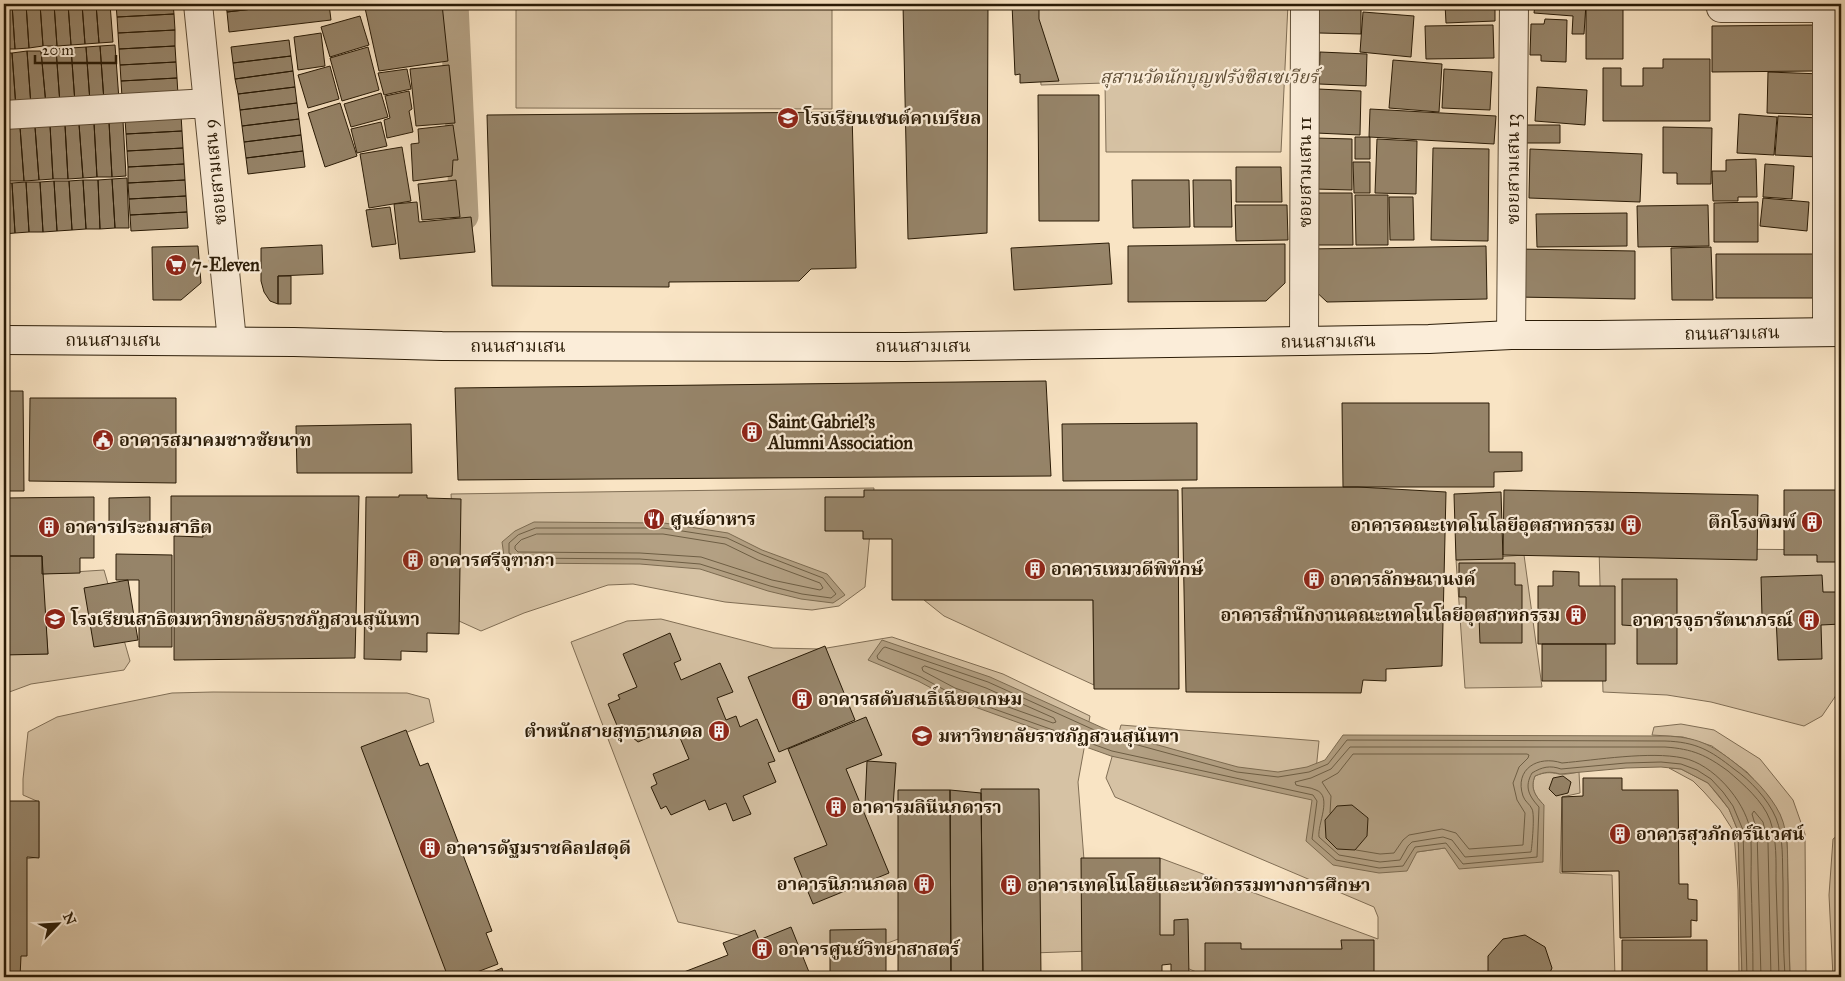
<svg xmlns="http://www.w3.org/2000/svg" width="1845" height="981" viewBox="0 0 1845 981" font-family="'IM FELL Great Primer','Noto Serif Thai',serif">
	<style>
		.green { fill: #d6c2a4; stroke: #806e55 }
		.water { fill: #b3a083; stroke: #7c6b51 }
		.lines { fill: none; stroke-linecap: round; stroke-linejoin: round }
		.shore { stroke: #6e5e44; stroke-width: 1 }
		.canal { stroke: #b3a083; stroke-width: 29 }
		.building { fill: #968469; stroke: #2a1b06 }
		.minor-casing { stroke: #5e4d36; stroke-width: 30 }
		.secondary-casing { stroke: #2a1b06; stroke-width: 30 }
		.minor { stroke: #fbedd9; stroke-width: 28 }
		.secondary { stroke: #fbedd9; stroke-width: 28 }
		.labels { text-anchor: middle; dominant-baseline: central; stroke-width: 4.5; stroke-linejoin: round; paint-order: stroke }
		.park-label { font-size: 18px; font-style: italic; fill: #5e4d35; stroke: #fbedd9 }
		.poi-label { font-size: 18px; font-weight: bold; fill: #2a1b06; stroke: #fbedd9; text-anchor: start }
		.street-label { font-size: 18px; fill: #2a1b06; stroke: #fbedd9 }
	</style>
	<rect width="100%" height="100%" fill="#f9e4c4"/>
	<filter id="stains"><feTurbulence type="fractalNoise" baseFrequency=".004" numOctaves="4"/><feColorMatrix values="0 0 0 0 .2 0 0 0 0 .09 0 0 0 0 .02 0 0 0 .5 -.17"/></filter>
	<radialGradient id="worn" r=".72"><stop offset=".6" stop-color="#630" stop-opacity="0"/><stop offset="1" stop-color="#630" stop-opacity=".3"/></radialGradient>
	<path class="green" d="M516,4H832V109L516,108Z
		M1035,4H1288L1281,152H1106L1105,83L1041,85Z
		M874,488L865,587L839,606L812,610L725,602L633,584L608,585L524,613L481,631L459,621L451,494Z
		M1599,548L1841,550V688L1822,716L1804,726L1711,702L1667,695L1603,692Z
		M1524,555L1542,687L1465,688L1456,560Z
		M104,570L130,661L124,670L31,684L4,694V654H48L42,574Z
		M924,600H1093L1094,685L944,616Z
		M661,619L773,648L821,649L892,637L1003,674L1090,716L1078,782L1091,951L1032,953L1026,794L912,812L909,935L869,950L780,944L678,922L571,642L627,621Z
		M213,692L407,693L429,699L434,722L373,745L459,977H15L12,861L39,857V802L23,795V779L28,732L57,717L103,707L172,693Z
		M1681,724L1714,730L1760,759L1793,800L1805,834L1806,977H1790L1787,840L1780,815L1769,797L1747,772L1712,746L1683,737L1652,735L1654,727Z
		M1121,725L1319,741L1313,800L1417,852L1445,848L1544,805C1535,796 1530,788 1535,776C1545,772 1549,772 1559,774C1565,775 1573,773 1579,772L1580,793L1562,797L1560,873L1612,875L1615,977H1208L1152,953L1160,858L1378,939V917L1374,907L1115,797L1106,778Z
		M1669,768L1681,769L1708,783L1729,809L1738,831L1742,977H1739L1738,890L1734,832L1720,810L1704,792L1693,781Z
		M1841,833V977H1833L1829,895L1833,839Z"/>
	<path class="water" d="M534,522L664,523L728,533L762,550L827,574L845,595L833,603L801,599L768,591L700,569L640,564L514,563L504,556L502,542L515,531Z
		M882,640L990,677L1114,733L1238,767L1278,772L1307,767L1325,760L1343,735L1665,736C1696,737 1711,744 1735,763C1752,776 1770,794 1780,814C1790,835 1787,863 1788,886C1788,916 1789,947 1790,977H1742L1738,831L1729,809L1719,796L1708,783L1681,769L1661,767L1626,768L1560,774C1550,771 1544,772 1535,776C1530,788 1535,796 1544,805L1543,862L1459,869L1445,848L1417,852L1407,871L1379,873L1333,865L1306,841L1312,800L1111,756L950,698L918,681L868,660Z"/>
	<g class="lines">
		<path class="shore" d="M536,528H663L727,538L761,554L823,578L836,594L831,598L802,594L770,586L700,564L640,559L517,558L509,553V543L518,535Z
			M537,534H663L725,544L758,560L820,583L823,588L820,590L772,580L701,557L640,553L518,552L515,549V546L521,540Z
			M925,666L986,688L1054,718L1056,722L1053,723L955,688L923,671L922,668Z
			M1330,813L1331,796L1322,782L1338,773L1353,754H1527L1529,755L1528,758L1519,767L1513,783L1517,800L1525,813L1523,845L1469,849L1456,833L1442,829L1409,835L1403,840L1394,853L1380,854L1356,850
			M1747,977L1743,830L1733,806L1723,792L1711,779L1697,770L1681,764L1661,762L1626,763L1561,769C1550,765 1542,767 1532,773C1524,787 1529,796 1539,807L1537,857L1463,864L1446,843L1415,847L1403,866L1379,868L1336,860L1312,839L1317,801L1313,795L1112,751L952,694L921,677L878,659L877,656L883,648L885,647L988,682L1112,738L1237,772L1278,777L1309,772L1328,764L1347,740L1665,741C1696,742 1710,750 1734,769C1750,780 1768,799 1776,818C1784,838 1782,861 1783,882C1783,914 1783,946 1785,977
			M1753,977C1753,944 1752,912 1751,879C1751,863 1752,845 1750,829C1744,800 1713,764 1683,758C1650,751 1596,760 1562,763C1538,755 1514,769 1523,796C1525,802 1530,804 1532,809C1535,814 1532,846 1531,852L1465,857L1452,840L1443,837L1412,842L1408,846L1400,860L1380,862L1339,855L1319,837C1317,825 1333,796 1316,790C1310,787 1302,787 1296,785L1295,782L1311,778L1331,769L1350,747H1665C1693,749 1706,755 1728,771C1743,784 1763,801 1770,820C1777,840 1776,861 1776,881C1777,913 1778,945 1779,977
			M1761,977L1757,831L1752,814L1754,811L1763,822L1768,843L1771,977"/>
		<path class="canal" d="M454,4L464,216"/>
	</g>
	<path class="building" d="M4,4H12L15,49H4Z
		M12,4H26L29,48L15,49Z
		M26,4H40L43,46L29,48Z
		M40,4H54L57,46H43Z
		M54,4H68L71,45L57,46Z
		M68,4H82L85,44L71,45Z
		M82,4H96L99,43L85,44Z
		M96,4H110L113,42L99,43Z
		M116,4H173L174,14L117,17Z
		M226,4H296L227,12Z
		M296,4H329L331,20L229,32L227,12Z
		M380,4H442L448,61L379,71L365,8Z
		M903,4H988L987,233L908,239Z
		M1012,4H1039V19L1059,81L1020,83V74L1015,75Z
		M1319,4H1361V34L1319,33Z
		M1367,4H1411V9L1367,7Z
		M1445,4H1495V21L1446,23Z
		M1535,4H1586L1584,34H1572L1573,16L1534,13Z
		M1586,4L1623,5V59H1586Z
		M1363,12L1414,16L1411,57L1360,52Z
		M174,14L175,30L118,33L117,17Z
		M360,16L369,45L330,57L321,27Z
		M1545,19L1567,20L1566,62L1541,61V55H1530L1531,24H1544Z
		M1493,25L1494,58L1426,59L1425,26Z
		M1814,25L1815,71L1712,72V26Z
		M175,30V46L119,49L118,33Z
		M321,33L325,66L298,70L294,37Z
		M289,40L291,56L233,63L231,47Z
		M115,45L119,100L104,101L100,46Z
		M100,46L104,101L90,102L86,47Z
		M175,46L176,62L120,65L119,49Z
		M86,47L90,102L75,103L71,48Z
		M368,47L379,90L342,101L330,58Z
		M71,48L75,103L60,104L56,49Z
		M56,49L60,104L46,105L41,51Z
		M27,51L31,106L16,108L12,53Z
		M27,51H41L46,105L31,106Z
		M1320,52L1367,54L1366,86L1319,84Z
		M4,53H12L16,108H4Z
		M291,56L293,71L235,79L233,63Z
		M1663,59H1710V121H1603V68H1621V86H1643V68H1663Z
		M1393,60L1442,64L1439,112L1389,108Z
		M176,62L177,78L121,81L120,65Z
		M449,65L455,123L416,126L410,69Z
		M330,66L339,99L308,108L298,75Z
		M407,69L411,89L384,95L378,73Z
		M1444,69L1492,72L1490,110L1442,108Z
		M293,71L295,87L238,94L235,79Z
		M1768,72L1822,74L1821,115L1767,113Z
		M177,78L178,95L122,97L121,81Z
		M295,87L297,103L240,110L238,94Z
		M1537,87L1587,90L1585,125L1535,121Z
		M1318,89L1361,91L1360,135L1316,133Z
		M409,91L412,109L409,111L413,132L387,138L384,120L390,118L385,96Z
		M381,93L388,117L351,127L344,104Z
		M1038,95H1099V221H1039Z
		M297,103L299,119L242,126L240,110Z
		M340,103L357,156L325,167L308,113Z
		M1370,109L1496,116L1494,144L1369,137Z
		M852,112L856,268L811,269L799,281L669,282V287L492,286L487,115Z
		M1739,114L1777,117L1774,155L1737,153Z
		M181,115L182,131L126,134L125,119Z
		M1778,116L1820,118L1818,157L1775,155Z
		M299,119L301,135L244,142L242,126Z
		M123,121L126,176L112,177L109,122Z
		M109,122L112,177H97L94,123Z
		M381,122L387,146L357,153L351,129Z
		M94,123L97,177L83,178L79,124Z
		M79,124L83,178L68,179L65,125Z
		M50,125L53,179L39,180L35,127Z
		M50,125H65L68,179H53Z
		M453,125L458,160H453L452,176L413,181L411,144L419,143L418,129Z
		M1525,125H1560V143H1525Z
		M20,127L24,181H9L6,128Z
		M20,127H35L39,180L24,181Z
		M1663,127L1712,128L1711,184H1677V173H1663Z
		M4,128H6L9,181H4Z
		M182,131L183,148L127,151L126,134Z
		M301,135L303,151L246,158L244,142Z
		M1355,137H1370V159H1355Z
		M1315,138L1352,139V190L1314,189Z
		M1377,139L1417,141L1416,194L1375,193Z
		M402,147L411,201L369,208L360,154Z
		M183,148L184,164L128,167L127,151Z
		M1433,148L1489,149L1488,241L1431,240Z
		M1530,149L1642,154L1640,202L1529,198Z
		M303,151L305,167L248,174L246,158Z
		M1756,159L1757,197H1738V201H1713L1712,171H1726V160Z
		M1353,162H1370V193H1354Z
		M184,164L185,180L128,183V167Z
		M1765,164L1794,166L1792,199L1763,197Z
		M1236,167H1281L1282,202H1236Z
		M127,178L129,228H115L112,179Z
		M112,179L115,228L100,229L98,180Z
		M83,180L86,229L72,230L69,181Z
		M83,180H98L100,229H86Z
		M185,180L186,196L129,199L128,183Z
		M456,180L460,217L422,220L418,184Z
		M1132,180H1189L1190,227L1133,228Z
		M1193,180H1231L1232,227H1194Z
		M54,181L57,231L43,232L40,182Z
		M54,181H69L72,230L57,231Z
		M26,182L29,232L15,233L12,183Z
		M26,182H40L43,232H29Z
		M4,183H12L15,233L4,234Z
		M1314,193H1352L1353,245H1315Z
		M1355,195H1388V245H1356Z
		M186,196L187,212L130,215L129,199Z
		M1389,197H1413L1414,240H1390Z
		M1763,198L1809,202L1807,231L1760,226Z
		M417,202L419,222L471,217L475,252L400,259L394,204Z
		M1758,202V242H1714V203Z
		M1235,205H1287L1288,240L1236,241Z
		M1708,205L1709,246L1638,247L1637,206Z
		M390,207L396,244L372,247L366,210Z
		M187,212L188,228L131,231L130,215Z
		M1627,213V246L1537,247L1536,214Z
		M1109,243L1112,284L1014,290L1011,248Z
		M1285,244V283L1266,301L1128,302V246Z
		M322,245L323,274L278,276V304L270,301L264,292L261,281V248Z
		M198,246L201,283L181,300H153L152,247Z
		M1486,246L1487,299L1327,302L1310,286L1309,249Z
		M1711,247L1713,300H1672L1671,248Z
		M1517,249L1635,251V299L1516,297Z
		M1716,254H1817V298H1716Z
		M278,276H291V304H278Z
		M1046,381L1051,476L458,480L455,388Z
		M4,391H23L24,491H4Z
		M30,398H176V483L29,481Z
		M1342,403H1489V452H1522V471L1494,472V487H1343Z
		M1197,423V480L1063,481L1062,424Z
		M411,424L412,473H297L296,426Z
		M1358,487L1446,492L1442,666L1386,669V681L1363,680L1361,693L1186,692L1182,488Z
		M864,490H1178L1179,689H1094L1093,600H892V539H863V531H825V497H864Z
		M1504,490L1758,495L1757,560L1503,555Z
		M1784,490H1841V562H1817V555H1784Z
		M1501,492L1503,559L1456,560L1454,494Z
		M399,495H427V498L461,499L459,634L427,633V652L401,651V660L364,659L366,497H399Z
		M171,496H359L355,658L174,660V536L203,537L202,527L171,525Z
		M94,497V558H80V573L42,574V556H4V498Z
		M150,497V525L109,526V498Z
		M116,554L172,555V647H139V580H116Z
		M4,556H42L48,654L4,655Z
		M1459,563H1515V585H1522V643H1480L1479,617L1466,616V597H1459Z
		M1553,571L1579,572V586H1615V644H1538V586H1553Z
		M1822,575L1823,592H1841V624L1821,625L1822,659L1778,660L1776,616H1762L1761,577Z
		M1622,579H1677V664H1637V626L1622,625Z
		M128,580L138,640L94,647L84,588Z
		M670,633L681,660L674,663L681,680L720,663L733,692L717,698L726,720L736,716L740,727L757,719L775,761L768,763L776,782L743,796L751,814L733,821L726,803L709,810L705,800L671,815L666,806L661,809L651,787L657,784L653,774L689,759L675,726L638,742L632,737L621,735L608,704L620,699L618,695L637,687L623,654Z
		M1542,644H1606V681H1542Z
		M825,646L855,720L779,752L748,677Z
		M866,717L882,755L846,769L889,873L813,904L794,858L827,845L788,749Z
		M406,730L420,766L428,763L492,931L486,933L498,964L464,977H448L361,747Z
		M867,761L896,763L893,807L865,805Z
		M1563,776L1571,782L1568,793L1556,796L1549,789L1553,778Z
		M1583,778H1622V790H1678L1679,884H1688V899L1697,900V921L1691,920V937L1620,938L1619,871L1562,872V797L1583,796Z
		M981,789H1039L1041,977H983Z
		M898,790H950L951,977H898Z
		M950,790L981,793L983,977H951Z
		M4,801H39V858L27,857V956H21L20,977H4Z
		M1352,805L1368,818L1367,836L1355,850L1337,849L1326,838L1325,820L1337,806Z
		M1081,858H1160V935H1174V920L1188,919L1189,977H1171V964L1162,965V977H1082Z
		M791,927L811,977H671L728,955L723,943L755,930L759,940Z
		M886,929V977H830V930Z
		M1525,935L1545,947L1552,968L1548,977H1488V956L1503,939Z
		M1341,940H1374V977H1205V943H1241V949H1342Z
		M1622,940H1707V977H1622Z
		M502,968L504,977H481Z"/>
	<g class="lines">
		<g class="minor-casing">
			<path id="minor" d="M198,4L232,341
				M1721,8H1841
				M1827,8V332
				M4,115L208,103
				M1511,335L1514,4
				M1304,341L1305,4"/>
		</g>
		<g class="secondary-casing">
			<path id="secondary" d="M4,340L294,342L442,346L904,347L1429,339L1511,335H1598L1841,332"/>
		</g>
		<use href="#minor" class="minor"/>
		<use href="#secondary" class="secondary"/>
	</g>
	<defs>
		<g id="school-disc" transform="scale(1.125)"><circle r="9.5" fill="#8f2418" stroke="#fbedd9"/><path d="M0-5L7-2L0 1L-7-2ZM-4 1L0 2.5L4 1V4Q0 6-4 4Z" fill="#fff"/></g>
		<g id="supermarket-disc" transform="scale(1.125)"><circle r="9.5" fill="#8f2418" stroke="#fbedd9"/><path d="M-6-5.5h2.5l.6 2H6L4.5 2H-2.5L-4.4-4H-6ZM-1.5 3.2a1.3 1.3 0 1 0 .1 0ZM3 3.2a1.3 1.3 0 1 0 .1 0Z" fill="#fff"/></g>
		<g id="building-disc" transform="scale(1.125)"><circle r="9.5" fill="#8f2418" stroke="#fbedd9"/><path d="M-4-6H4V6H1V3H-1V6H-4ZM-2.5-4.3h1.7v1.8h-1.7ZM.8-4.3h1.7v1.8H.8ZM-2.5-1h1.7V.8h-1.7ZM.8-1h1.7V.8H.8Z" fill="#fff"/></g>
		<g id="civic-disc" transform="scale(1.125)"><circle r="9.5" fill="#8f2418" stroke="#fbedd9"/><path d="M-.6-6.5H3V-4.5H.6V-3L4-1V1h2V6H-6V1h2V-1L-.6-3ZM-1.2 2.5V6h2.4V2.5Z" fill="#fff"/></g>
		<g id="restaurant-disc" transform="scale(1.125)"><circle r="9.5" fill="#8f2418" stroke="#fbedd9"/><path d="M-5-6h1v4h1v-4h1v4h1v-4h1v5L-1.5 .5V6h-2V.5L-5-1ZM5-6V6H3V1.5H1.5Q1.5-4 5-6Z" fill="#fff"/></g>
		<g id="university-disc" transform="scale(1.125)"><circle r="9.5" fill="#8f2418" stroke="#fbedd9"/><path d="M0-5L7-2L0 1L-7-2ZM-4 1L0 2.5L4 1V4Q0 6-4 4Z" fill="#fff"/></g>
	</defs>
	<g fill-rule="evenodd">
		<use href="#school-disc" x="788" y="118"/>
		<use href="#supermarket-disc" x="176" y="265"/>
		<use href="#building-disc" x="752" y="432"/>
		<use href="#civic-disc" x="103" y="440"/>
		<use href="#restaurant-disc" x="654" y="519"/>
		<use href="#building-disc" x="1812" y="522"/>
		<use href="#building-disc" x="1631" y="525"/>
		<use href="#building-disc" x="49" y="527"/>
		<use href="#building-disc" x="413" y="560"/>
		<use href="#building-disc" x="1035" y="569"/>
		<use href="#building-disc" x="1314" y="579"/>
		<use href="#building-disc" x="1576" y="615"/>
		<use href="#school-disc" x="55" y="619"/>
		<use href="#building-disc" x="1809" y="620"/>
		<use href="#building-disc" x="802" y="699"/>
		<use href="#building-disc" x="719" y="731"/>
		<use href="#university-disc" x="922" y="736"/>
		<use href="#building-disc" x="836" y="807"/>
		<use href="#building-disc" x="1620" y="834"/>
		<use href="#building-disc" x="430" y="848"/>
		<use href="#building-disc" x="924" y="884"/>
		<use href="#building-disc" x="1011" y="885"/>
		<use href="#building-disc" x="762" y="949"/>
	</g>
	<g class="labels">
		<g class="park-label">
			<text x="1209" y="77">สุสานวัดนักบุญฟรังซิสเซเวียร์</text>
		</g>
		<g class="poi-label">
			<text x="804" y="118">โรงเรียนเซนต์คาเบรียล</text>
			<text x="192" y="265">7-Eleven</text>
			<text x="768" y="422">Saint Gabriel's<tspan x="768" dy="21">Alumni Association</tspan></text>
			<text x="119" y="440">อาคารสมาคมชาวชัยนาท</text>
			<text x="670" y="519">ศูนย์อาหาร</text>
			<text x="1796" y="522" text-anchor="end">ตึกโรงพิมพ์</text>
			<text x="1615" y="525" text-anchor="end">อาคารคณะเทคโนโลยีอุตสาหกรรม</text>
			<text x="65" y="527">อาคารประถมสาธิต</text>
			<text x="429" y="560">อาคารศรีจุฑาภา</text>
			<text x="1051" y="569">อาคารเหมวดีพิทักษ์</text>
			<text x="1330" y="579">อาคารลักษณานงค์</text>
			<text x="1560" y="615" text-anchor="end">อาคารสำนักงานคณะเทคโนโลยีอุตสาหกรรม</text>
			<text x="71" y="619">โรงเรียนสาธิตมหาวิทยาลัยราชภัฏสวนสุนันทา</text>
			<text x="1793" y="620" text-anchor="end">อาคารจุธารัตนาภรณ์</text>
			<text x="818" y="699">อาคารสดับสนธิ์เฉียดเกษม</text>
			<text x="703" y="731" text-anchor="end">ตำหนักสายสุทธานภดล</text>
			<text x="938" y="736">มหาวิทยาลัยราชภัฏสวนสุนันทา</text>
			<text x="852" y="807">อาคารมลินีนภดารา</text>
			<text x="1636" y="834">อาคารสุวภักตร์นิเวศน์</text>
			<text x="446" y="848">อาคารดัฐมราชคิลปสดุดี</text>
			<text x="908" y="884" text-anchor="end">อาคารนิภานภดล</text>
			<text x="1027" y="885">อาคารเทคโนโลยีและนวัตกรรมทางการศึกษา</text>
			<text x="778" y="949">อาคารศูนย์วิทยาสาสตร์</text>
		</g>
		<g class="street-label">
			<text transform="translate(1513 169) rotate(-90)">ซอยสามเสน 13</text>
			<text transform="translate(215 172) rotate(-96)">ซอยสามเสน 9</text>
			<text transform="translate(1305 172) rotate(-90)">ซอยสามเสน 11</text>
			<text transform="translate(1732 333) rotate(-1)">ถนนสามเสน</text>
			<text x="113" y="340">ถนนสามเสน</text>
			<text transform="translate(1328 341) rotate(-1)">ถนนสามเสน</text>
			<text x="518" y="346">ถนนสามเสน</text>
			<text x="923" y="346">ถนนสามเสน</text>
		</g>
	</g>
	<rect width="1845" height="981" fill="none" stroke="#f9e4c4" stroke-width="20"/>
	<rect x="5" y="5" width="1835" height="971" fill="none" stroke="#2a1b06" stroke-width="2.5"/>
	<rect x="10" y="10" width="1825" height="961" fill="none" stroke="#2a1b06"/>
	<g transform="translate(58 924) rotate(65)" stroke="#fbedd9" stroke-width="4" paint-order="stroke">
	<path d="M0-4L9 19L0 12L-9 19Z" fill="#2a1b06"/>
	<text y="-8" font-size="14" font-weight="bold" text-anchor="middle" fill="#2a1b06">N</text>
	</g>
	<path d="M35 55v8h81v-8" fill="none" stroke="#2a1b06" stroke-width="2.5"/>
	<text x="42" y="55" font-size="15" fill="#2a1b06" stroke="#fbedd9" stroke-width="4" paint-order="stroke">20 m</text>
	<rect width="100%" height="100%" filter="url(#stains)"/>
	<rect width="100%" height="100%" fill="url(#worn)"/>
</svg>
